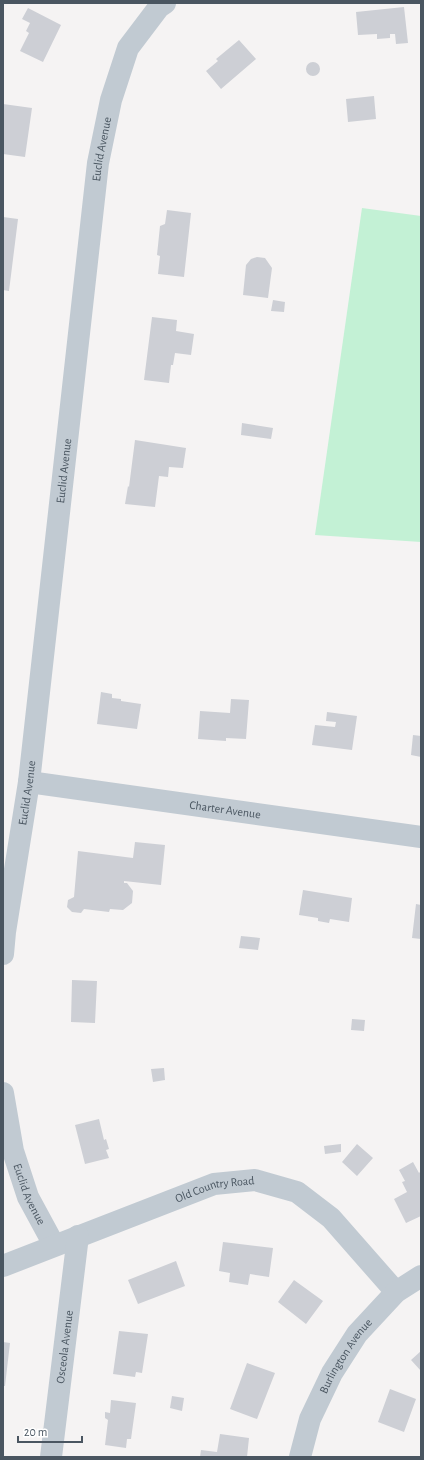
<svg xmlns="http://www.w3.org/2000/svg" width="424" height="1460" viewBox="0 0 424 1460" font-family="'Alegreya Sans',sans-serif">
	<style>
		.green { fill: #c3f1d5 }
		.building { fill: #cdcfd5 }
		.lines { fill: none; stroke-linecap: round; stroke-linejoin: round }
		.minor { stroke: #c1cad2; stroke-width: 22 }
		.labels { text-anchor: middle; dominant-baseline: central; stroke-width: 4; stroke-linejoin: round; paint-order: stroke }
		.street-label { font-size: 12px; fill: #4a5661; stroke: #fff }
	</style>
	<rect width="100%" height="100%" fill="#f5f3f3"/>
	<path class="green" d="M362,208L421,216V542L315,535Z"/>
	<path class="building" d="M404,7L408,43L396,44L395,34H390V38L377,39V34L358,35L356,12Z
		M28,8L61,25L43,62L20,51L29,33L26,31L30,23L22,19Z
		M239,40L256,59L221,89L206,71L218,61L216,59Z
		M306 69a7 7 0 1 1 14 0a7 7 0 1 1-14 0Z
		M374,96L376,119L348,122L346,99Z
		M3,104L32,108L25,157L3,154Z
		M167,210L191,213L184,277L158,274L160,256L157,255L160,226L165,224Z
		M3,217L18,219L9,291L3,290Z
		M257,257L265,258L272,268L268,298L243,295L246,265L251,259Z
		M273,300L285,302L284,312L271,311Z
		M152,317L177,320L176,331L194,334L191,355L175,353L173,365H171L169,383L144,380Z
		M242,423L273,428L271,439L241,435Z
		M135,440L186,448L183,468L169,467L168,477L159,476L155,507L125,504L128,486L129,487Z
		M101,692L112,694V698L121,699V701L141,704L137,729L97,724Z
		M231,699L249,700L246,739L226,738V741L198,739L200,711L230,713Z
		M327,712L357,716L352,750L312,745L315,725L335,727L336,722L326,721Z
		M413,735L421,736V757L411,755Z
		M135,842L165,845L161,885L124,881V883H127L133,891L132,903L123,910L110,909L109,912L84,909L81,913L72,912L67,907L68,900L74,897L78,851L133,858Z
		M303,890L352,898L349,922L330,919L329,923L318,921V918L299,915Z
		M416,904L421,905V939L412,938Z
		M241,936L260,938L258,950L239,948Z
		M72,980L97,981L95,1023L71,1022Z
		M352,1019L365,1020L364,1031L351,1030Z
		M164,1068L165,1080L153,1082L151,1069Z
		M99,1119L104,1140L106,1139L109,1149L106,1150L109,1158L85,1164L75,1125Z
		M341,1144V1152L325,1154L324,1146Z
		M357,1144L373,1158L357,1176L342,1162Z
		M413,1162L419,1173L421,1171V1216L406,1223L394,1199L407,1192L402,1182L405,1181L399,1170Z
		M223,1242L273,1248L269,1277L250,1274L248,1285L229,1282L230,1273L219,1271Z
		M176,1261L185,1286L138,1304L128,1280Z
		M294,1280L323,1301L306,1324L278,1302Z
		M119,1331L148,1334L142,1373L136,1372L135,1377L113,1374Z
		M3,1342L10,1343L5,1386H3Z
		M421,1351V1371L411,1360Z
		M247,1363L275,1373L257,1419L230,1409Z
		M390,1389L416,1399L404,1432L378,1422Z
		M172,1396L184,1398L182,1411L170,1408Z
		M111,1400L136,1403L131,1439H127L126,1448L105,1445L108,1420L105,1418V1412L110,1413Z
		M220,1434L249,1438L247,1457H200L201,1450L217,1452Z"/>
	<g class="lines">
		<g class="minor">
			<path id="s1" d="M29,782L421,837"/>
			<path id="s2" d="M3,954L5,932L29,782L98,163L111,100L128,48L159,7L165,3"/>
			<path id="s3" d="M3,1093L13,1151L28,1197L54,1245"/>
			<path id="s4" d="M3,1266L214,1184L255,1180L297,1192L331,1218L396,1292"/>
			<path id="s5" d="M51,1457L78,1236"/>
			<path id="s6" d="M300,1457L310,1419L332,1373L357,1334L396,1292L421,1276"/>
		</g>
	</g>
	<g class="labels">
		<g class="street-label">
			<text stroke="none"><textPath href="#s2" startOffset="811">Euclid Avenue</textPath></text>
			<text stroke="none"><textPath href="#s2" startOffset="487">Euclid Avenue</textPath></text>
			<text stroke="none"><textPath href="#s2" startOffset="163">Euclid Avenue</textPath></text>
			<text stroke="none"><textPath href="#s1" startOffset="198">Charter Avenue</textPath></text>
			<text stroke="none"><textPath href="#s4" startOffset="226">Old Country Road</textPath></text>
			<text stroke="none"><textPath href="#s3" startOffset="105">Euclid Avenue</textPath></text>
			<text stroke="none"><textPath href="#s5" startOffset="111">Osceola Avenue</textPath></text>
			<text stroke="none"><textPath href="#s6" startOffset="112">Burlington Avenue</textPath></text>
		</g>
	</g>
	<rect width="424" height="1460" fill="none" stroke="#4a5661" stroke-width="8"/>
	<path d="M18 1436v6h64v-6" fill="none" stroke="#4a5661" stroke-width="2"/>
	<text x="24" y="1436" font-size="12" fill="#4a5661" stroke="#ffffff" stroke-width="3" paint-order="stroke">20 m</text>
</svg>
